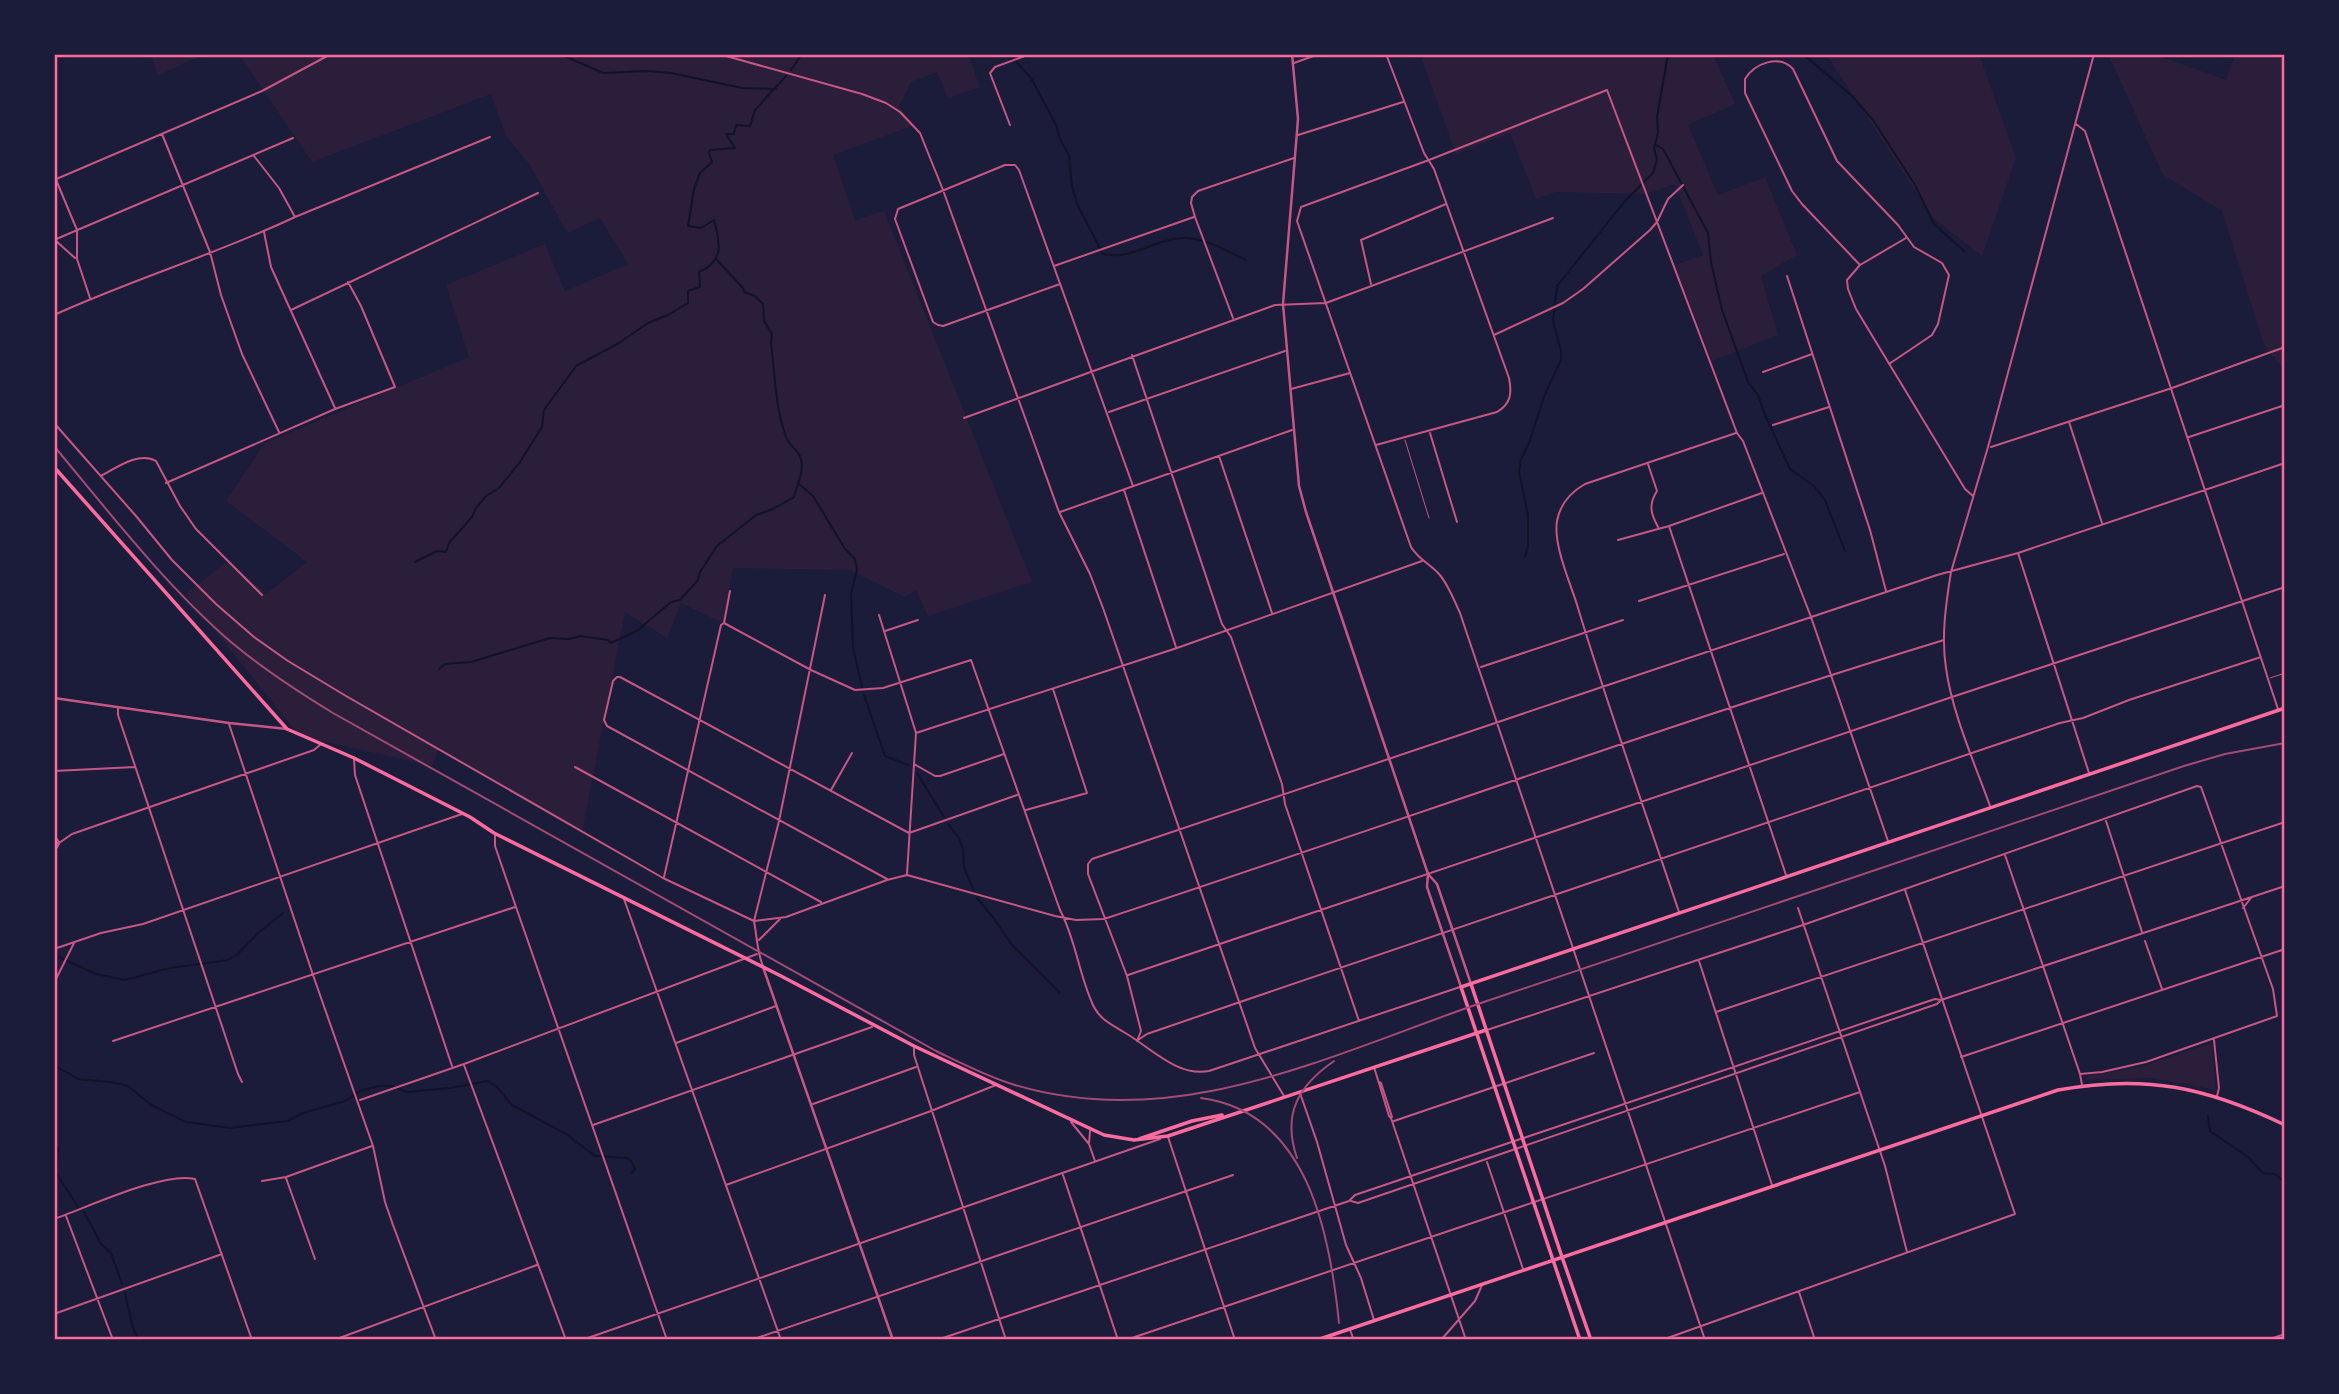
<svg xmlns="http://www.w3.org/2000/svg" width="2339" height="1394" viewBox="0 0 2339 1394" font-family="'Sofia Sans Condensed',sans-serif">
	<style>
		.green { fill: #2a1e3b }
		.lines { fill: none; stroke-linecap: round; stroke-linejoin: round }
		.stream { stroke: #12122b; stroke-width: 2 }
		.service { stroke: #c65784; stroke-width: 1 }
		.minor { stroke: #c65784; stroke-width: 2 }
		.tertiary { stroke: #c65784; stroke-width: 2.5 }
		.secondary { stroke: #ff6b9d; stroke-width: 3.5 }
		.primary { stroke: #ff6b9d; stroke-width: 3.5 }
		.rail { stroke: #a44b75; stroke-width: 2 }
		.neatline { fill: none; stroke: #ff6b9d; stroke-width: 2.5 }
	</style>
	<rect width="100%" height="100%" fill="#1b1b3a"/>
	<path class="green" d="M150,54H205L158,75Z
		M239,54H968L980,87L948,98L937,72L911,82L899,107L915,125L833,155L855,220L884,211L1032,582L928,616L916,590L905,597L850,570L733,568L723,623L681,603L667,638L625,612L582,832L439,749L432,766L300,736L185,594L228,561L266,594L307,562L226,501L265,443L469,357L446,285L545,244L565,291L628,264L600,218L567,233L530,165L506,136L491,94L312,162Z
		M1420,54H1713L1735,104L1688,125L1718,195L1765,177L1797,255L1761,276L1778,335L1712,361L1675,265L1703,255L1675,184L1647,194L1555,192L1536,199L1510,133L1456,154Z
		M1826,54H1979L2016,158L1982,256L1933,218Z
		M2108,54H2154L2226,80L2235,54H2285V371L2264,345L2222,211L2163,175Z
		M2212,1043L2216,1090L2150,1078L2086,1080L2088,1076L2144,1066Z"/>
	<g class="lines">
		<path class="stream" d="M560,54L603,73L647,71L671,73L742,88L776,89
			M1009,54L1031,78L1056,125L1060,139L1069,155L1072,186L1077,204L1103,254C1131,261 1156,238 1184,238C1206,238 1226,251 1246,260
			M1803,54L1852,96L1873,120L1915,185L1934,224L1964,251
			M791,70L802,54
			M1656,145L1663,149L1708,233L1711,262L1722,310L1748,382L1758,395L1765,415L1790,469L1814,486L1825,500L1845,551
			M798,483L813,496L845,549L855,559L857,570L851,594L853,648L862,687
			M1525,557L1528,547V515L1519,472L1521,459L1529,443L1545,394L1561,360V351L1553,321L1557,286L1625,201L1653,173L1657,160L1654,148L1658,133L1657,117L1668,54
			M415,562L437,551L446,552L449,543L472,517L476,508L486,496L499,488L520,462L542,427L544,410L576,366L619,343L648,323L668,315L688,303V291L700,287L699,272C725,261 720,242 714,220L701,228L688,226L694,189L700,173L712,162L709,153L710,150L735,148L726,134H734L736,125L750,126L755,110L786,76
			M439,669L445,664L471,662L550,638L569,639L580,636L608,640L611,643L638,630L671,602L680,600L698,580L700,572L717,546L756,515L773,509L794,497C797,484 804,473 801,459C799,450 789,446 786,437C775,406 775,375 771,343L772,334L764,321L763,304L755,296L744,292L743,288L717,260
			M864,695L885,756L908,765
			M917,773L944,817
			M948,824L959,838L963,849L964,867L973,889
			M977,898L995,920L1012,945L1060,993
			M54,962L59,957L96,974L125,980L170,968L228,960L237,955L257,934L283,913
			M54,1065L78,1079L111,1082L128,1086L151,1105L186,1122L230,1128L287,1121L303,1113L345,1101L360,1091L378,1086H392L407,1092L450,1088L487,1081L496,1086L512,1105L566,1134L595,1156L627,1158L631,1161L635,1169L632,1173
			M2208,1116L2210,1131L2248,1157L2263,1173L2275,1174L2285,1182
			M54,1147L58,1148L56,1173L78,1207
			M84,1212L101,1244L111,1253L122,1284
			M125,1293L133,1328L138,1340"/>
		<path class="service" d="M1405,440L1429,518
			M2270,678L2285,673"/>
		<path class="minor" d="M719,54L862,94L886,103L900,112L920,133L943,190L1059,512L1090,574L1103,608L1255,1048L1284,1096
			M1294,63L1319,54
			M2076,124L2085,131L2278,709
			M1010,125L990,73L995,67L1030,54
			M162,134L210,252L221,295L242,354L279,432
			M1298,135L1403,102
			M254,156L279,188L295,217
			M54,175L77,230V259L90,298
			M54,180L262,91L331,54
			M264,232L271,267L335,408
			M1906,238L1860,265L1847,280L1848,289L1856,309L1965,489L1973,496
			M54,240L293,138
			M56,241L75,258
			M1860,265L1802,204L1792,191L1745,93V79C1755,63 1779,54 1793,69L1837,161L1898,225L1914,247L1942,263L1949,275L1938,324L1932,335L1889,364
			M1054,266L1194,217
			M1787,276L1870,530L1886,591
			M1060,284L943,326L938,325L933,322L895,219L898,209L1005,165H1015L1019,170L1133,486
			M1371,284L1361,240L1446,204
			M291,310L538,193
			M54,315C133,279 217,254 295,217L490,137
			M1233,318L1195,217L1191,203L1192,197L1198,191L1294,158
			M1494,335L1563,303L1583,289L1650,230L1657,222L1668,199L1683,185
			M1132,355L1222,624L1231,637L1282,784L1285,804L1359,1021
			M1763,372L1812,354
			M1291,389L1350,373
			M1109,412L1285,351
			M964,418L1275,305L1326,303L1553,218
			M2069,422L2102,523
			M54,423L136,516L172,560L216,604L254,637L288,661L346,696L663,878L754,921L786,917L887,880L907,875L1055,916L1076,920L1104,919C1384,827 1662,726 1944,640
			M1773,425L1829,407
			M1430,433L1457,522
			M2189,437L2285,405
			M1376,445L1497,412C1511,404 1512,393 1509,378L1434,169L1424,153L1386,54
			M1991,447L2172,388L2285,347
			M1219,456L1272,613
			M1648,464L1657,491C1648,505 1651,514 1658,527
			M101,476C116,468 139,451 156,461L180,506L196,529L262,595
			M166,483L335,409L395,387L361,306L348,282
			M1124,490L1176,647
			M1060,512L1292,430
			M1669,526L1786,875
			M1618,540L1669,526L1762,493
			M2018,553L2089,773
			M1639,601L1784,554
			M879,615L916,733L907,874
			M724,623L811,670L855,690L883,688L971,660L1060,910C1076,940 1079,976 1094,1007C1101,1021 1115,1026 1127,1034C1152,1049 1178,1077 1209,1071L1460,987
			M885,631L918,620
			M1481,667L1623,620
			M118,708V715L238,1074L242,1082
			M229,724L313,975L373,1146L385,1202L393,1225L436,1340
			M916,733L1177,648L1422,561
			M354,759L355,775L452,1066
			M914,764L935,776H940L1004,754
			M575,767L821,902
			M54,771L135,767
			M831,790L852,753
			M1990,806C1975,764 1952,713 1946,668C1941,637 1946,603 1951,572L1988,447L2094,54
			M1026,810L1087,793L1053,689
			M2106,821L2142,932
			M54,835L59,842
			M495,835V846L516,907L667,1340
			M54,843H59L72,834L314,750L321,744
			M54,852L59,844
			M2005,855L2080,1074L2082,1085
			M664,877L721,625L724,623L730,591
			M887,879L607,726L604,720L613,681L617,677H620L909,833L1017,795
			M624,899L781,1340
			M1798,908L1885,1166L1907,1252
			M2243,908L2251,898
			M1679,912C1645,811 1609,710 1578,608C1571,584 1553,546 1557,521C1560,504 1571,492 1585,484L1736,433
			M759,940L780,919
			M2145,941L2162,989
			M54,949L101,933L143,924L462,814
			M1699,961L1772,1185
			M763,966C757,952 757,937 754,921L779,821L825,595
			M1128,975L1952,697L2285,587
			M54,983L74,943
			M1716,1012L2285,822
			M1487,1030L1803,925L2197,786L2201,787L2273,989L2277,1016L2146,1062L2102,1072L2080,1074
			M1138,1040L1147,1034L1240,1002L2060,723L2083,718L2129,700L2261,657
			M2214,1040L2219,1088L2217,1096
			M113,1041L515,907
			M1137,1041L1141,1031L1127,976L1088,874V864L1092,859L1602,687L1937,575L2018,553L2285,463
			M676,1043L776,1006
			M914,1047V1055L1006,1340
			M1961,1057L2285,949
			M464,1065L566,1340
			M1374,1067L1389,1116L1391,1118L1466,1340
			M1379,1082L1381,1083L1392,1117
			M1300,1093L1317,1142L1346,1245L1361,1278L1374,1320
			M360,1100L464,1064L757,954
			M813,1104L916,1067
			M1394,1121L1594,1053
			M1071,1122L1089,1144L1095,1161
			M593,1125L872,1027
			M1168,1137L1235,1340
			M1089,1143L1090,1131
			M1487,1162L1523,1269
			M1063,1175L1118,1340
			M286,1178L315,1259
			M262,1181L286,1177L372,1146
			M726,1185L931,1111L996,1085
			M1351,1201L1358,1203C1551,1138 1744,1070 1937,1004L1940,1001
			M66,1216L113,1340
			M54,1219C86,1208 164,1171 195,1179L252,1340
			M1799,1292L1815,1340
			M54,1314L222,1254
			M1350,1330L1354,1340
			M334,1340L537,1265
			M582,1340L1160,1139
			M751,1340L1233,1175
			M937,1340L1349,1201L1355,1195L1908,1008L1935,999L1941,1000L2285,886
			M1126,1340L1860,1092
			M1441,1340L1475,1301L1482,1285
			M1662,1340L2015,1214L1905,890
			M1705,1340L1460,613C1454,600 1448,584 1439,574C1429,563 1419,560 1411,547L1297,221L1301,207L1429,160L1607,90L1737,433L1743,441L1811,617L1888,841
			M2267,1340L2285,1334"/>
		<path class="tertiary" d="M1292,54L1298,119L1283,304L1299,486L1306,512L1428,874L1437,884L1471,984
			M54,698L229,723L287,729
			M1428,874L1427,887L1461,987
			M763,967L893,1340"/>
		<path class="secondary" d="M54,467L287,729L354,758L470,817L494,833L781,976L914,1046L1104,1135L1134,1140L1168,1136L1486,1030
			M1471,984L1562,1257
			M1139,1139L1192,1121L1222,1115
			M1553,1260L1461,987L2285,708"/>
		<path class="primary" d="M1562,1257L1591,1340
			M1553,1260L1580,1340
			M1317,1340L2058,1090C2145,1074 2206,1087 2285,1125"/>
		<path class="rail" d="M54,446C109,512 166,586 231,642C263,669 297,691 333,713L936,1051C961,1063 988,1077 1015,1085C1176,1133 1328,1056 1478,1004L2184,766L2225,754L2285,743
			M1201,1098C1308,1112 1330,1234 1339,1323
			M1297,1158C1282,1114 1298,1086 1334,1061"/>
	</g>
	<rect width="2339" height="1394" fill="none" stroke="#1b1b3a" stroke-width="112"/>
	<rect x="56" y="56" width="2227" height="1282" class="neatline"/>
</svg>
